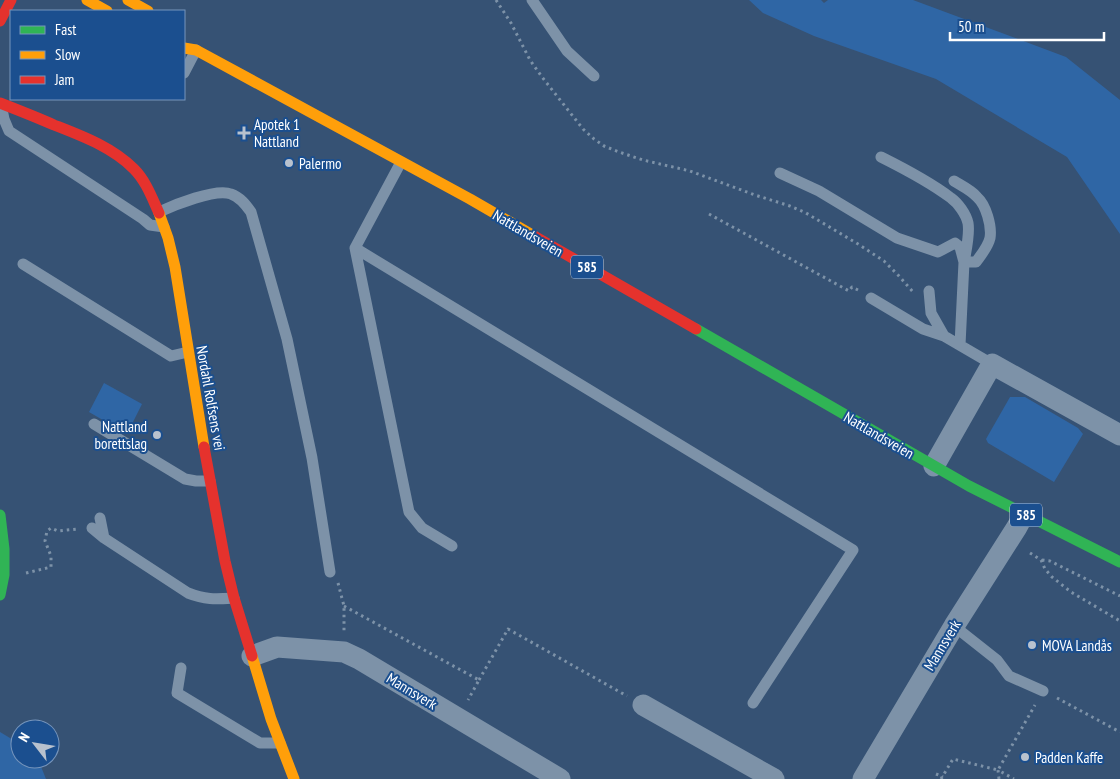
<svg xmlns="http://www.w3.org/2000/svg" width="1120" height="779" viewBox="0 0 1120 779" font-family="'PT Sans Narrow',sans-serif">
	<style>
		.green { fill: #2f66a5 }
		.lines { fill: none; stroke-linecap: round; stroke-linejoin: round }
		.path { stroke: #7d92a8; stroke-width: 3; stroke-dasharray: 2.5 4; stroke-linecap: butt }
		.lane { stroke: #7d92a8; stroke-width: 11 }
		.street { stroke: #7d92a8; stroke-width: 21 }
		.fast { stroke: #30b455; stroke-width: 11 }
		.slow { stroke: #ff9f0a; stroke-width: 11 }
		.jam { stroke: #e5322d; stroke-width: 11 }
		.poi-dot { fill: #b9c2ce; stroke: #1b4f8f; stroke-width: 2 }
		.labels { text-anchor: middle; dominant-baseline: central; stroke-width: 4; stroke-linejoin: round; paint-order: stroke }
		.shield { fill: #1b4f8f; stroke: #bbcadd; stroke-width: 1 }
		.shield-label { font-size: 14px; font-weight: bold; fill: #fff }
		.poi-label { font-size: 15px; fill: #fff; stroke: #1b4f8f; text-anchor: start }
		.street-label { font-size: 15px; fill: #fff; stroke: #1b4f8f }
	</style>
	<rect width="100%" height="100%" fill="#365274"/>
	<path class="green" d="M749,0H821L824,3L828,0H913L1066,57L1120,100V234L1067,157L936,79L814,36L763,13Z
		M104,383L142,404L127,434L89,412Z
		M1010,397H1025L1078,428L1083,434L1054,482L988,443L986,439Z
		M0,732L20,744V759H38L46,779H0Z"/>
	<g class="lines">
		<path class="path" d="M496,0L511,23L530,60L542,77L583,129L594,139L604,146L619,152L643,160L690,171L755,195L790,206L806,213L858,244L884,261L898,275L914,293
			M709,214L849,291L852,287L858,290
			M1030,553L1041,560L1045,569L1052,577L1071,592L1120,621
			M1042,560L1050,561L1120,596
			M26,573L51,567V556L45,541L47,531L51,528L58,531L77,529
			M338,583L344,606V631
			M344,606L479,680L468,700
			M479,680L508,629L627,696
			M1057,698L1120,732
			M936,774L943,777
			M941,779L953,759L998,770L1035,705
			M999,779L998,770L1014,779"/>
		<path class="lane" d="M532,0L567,51L594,76
			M184,73L196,50
			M1,105L4,119L9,131L143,219L150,225L164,227
			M881,157C905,169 930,182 951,198C958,203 966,214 968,223C970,234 966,251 964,262H976C981,255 988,247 990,238C992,226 986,205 977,197C971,190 962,186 954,181
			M401,162L355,248L409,512L422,528L452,546
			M780,173L819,191L897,238L938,252L955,243L960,247L964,262L960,345
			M159,212C174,205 216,188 231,194C240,197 246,205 251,212L287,339L312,458L330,572
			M355,248L853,550L753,703
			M23,264L171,356L188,352
			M929,291L931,313L944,336L992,364
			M871,298L923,329L944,336
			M94,424L185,479L196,481H210
			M100,518L104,538
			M92,528L104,538L188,593C206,600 216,599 234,598
			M954,626L997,660L1009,676L1043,691
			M181,668L177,693L260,743H280"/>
		<path class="street" d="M934,466L992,364L1120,435
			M252,656L277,647L344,652L359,659L560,779
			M643,705L774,779
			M863,779L954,626L1017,527L1024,514"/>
		<path class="fast" d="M696,329L969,486L1120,562
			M0,515L4,549V575L0,595"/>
		<path class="slow" d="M87,0L107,11
			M128,0L148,11
			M184,48L196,50L470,199L534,236
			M159,213L168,238L175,267L204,447
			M252,656L271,719L294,779"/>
		<path class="jam" d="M0,21L11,0
			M0,103C18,110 36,117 54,125C82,136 112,147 134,169C146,181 152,198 159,213
			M534,236L696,329
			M204,447L225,561L234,598L252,656"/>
	</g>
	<g class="poi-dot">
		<path d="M241.5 125.5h5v5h5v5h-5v5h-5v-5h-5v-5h5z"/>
		<circle cx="289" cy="163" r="5"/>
		<circle cx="157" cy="435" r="5"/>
		<circle cx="1032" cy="645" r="5"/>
		<circle cx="1025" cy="757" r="5"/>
	</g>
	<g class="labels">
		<g class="shield">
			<rect x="571" y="255.5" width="32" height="23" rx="4"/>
			<rect x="1010" y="503.5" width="32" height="23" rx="4"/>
		</g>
		<g class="shield-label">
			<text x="587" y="267">585</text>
			<text x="1026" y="515">585</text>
		</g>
		<g class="poi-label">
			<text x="254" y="124">Apotek 1<tspan x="254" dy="17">Nattland</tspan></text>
			<text x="299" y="163">Palermo</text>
			<text x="147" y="426" text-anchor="end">Nattland<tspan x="147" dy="17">borettslag</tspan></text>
			<text x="1042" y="645">MOVA Landås</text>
			<text x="1035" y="757">Padden Kaffe</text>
		</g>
		<g class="street-label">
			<text transform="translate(528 233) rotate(30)">Nattlandsveien</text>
			<text transform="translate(211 398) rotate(80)">Nordahl Rolfsens vei</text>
			<text transform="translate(879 435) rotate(30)">Nattlandsveien</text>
			<text transform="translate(942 645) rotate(-59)">Mannsverk</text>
			<text transform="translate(412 691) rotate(31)">Mannsverk</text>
		</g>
	</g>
	<rect x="10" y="10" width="175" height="90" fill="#1b4f8f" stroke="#7695bc"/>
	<rect x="20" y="26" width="25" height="8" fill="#30b455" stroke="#7695bc"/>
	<text x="55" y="35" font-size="15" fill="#ffffff">Fast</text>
	<rect x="20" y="51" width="25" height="8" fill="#ff9f0a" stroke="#7695bc"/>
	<text x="55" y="60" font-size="15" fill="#ffffff">Slow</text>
	<rect x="20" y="76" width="25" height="8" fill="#e5322d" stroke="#7695bc"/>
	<text x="55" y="85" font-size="15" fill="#ffffff">Jam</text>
	<g transform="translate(35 744) rotate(301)"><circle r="24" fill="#1b4f8f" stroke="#7695bc"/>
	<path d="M0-4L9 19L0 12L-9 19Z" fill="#b9c2ce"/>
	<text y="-8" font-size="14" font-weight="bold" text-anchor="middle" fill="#ffffff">N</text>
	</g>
	<path d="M950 32v8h154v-8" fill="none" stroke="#ffffff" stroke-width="2.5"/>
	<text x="958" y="32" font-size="15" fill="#ffffff" stroke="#1b4f8f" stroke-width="4" paint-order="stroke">50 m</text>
</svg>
